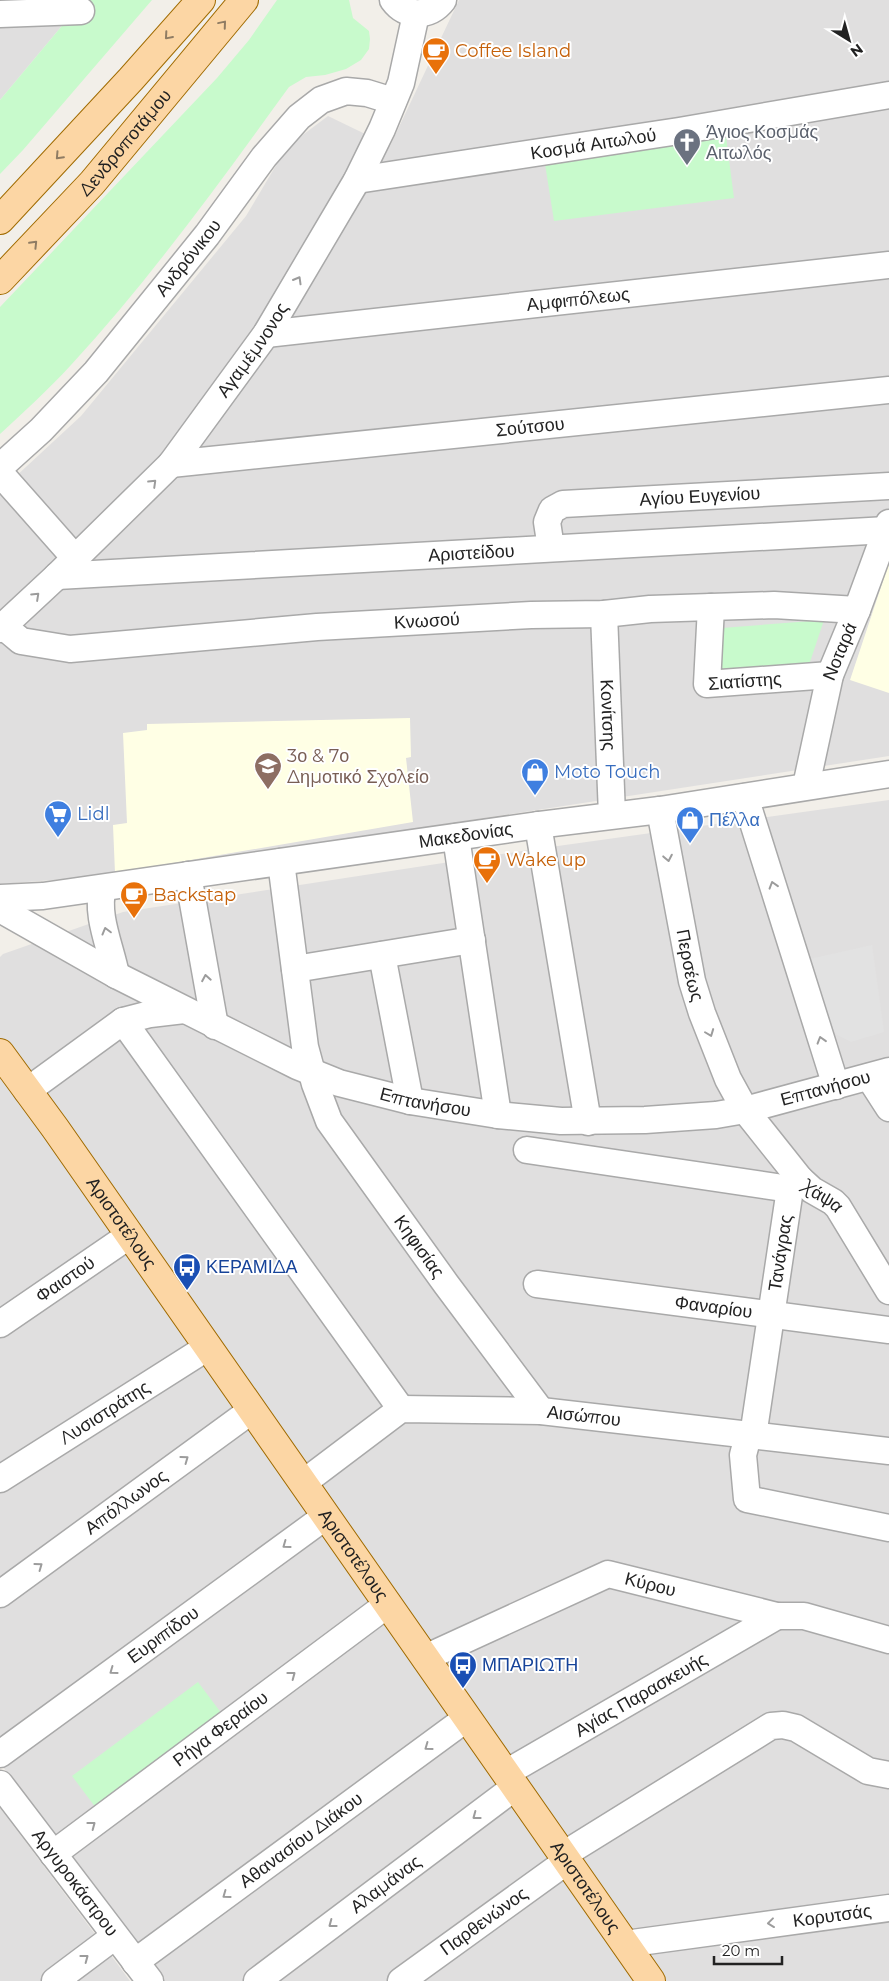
<svg xmlns="http://www.w3.org/2000/svg" width="889" height="1981" viewBox="0 0 889 1981" font-family="Montserrat,sans-serif">
	<style>
		.residential { fill: #e0dfdf }
		.education { fill: #ffffe5 }
		.park { fill: #c8facc }
		.parking { fill: #e2e2e2 }
		.lines { fill: none; stroke-linecap: round; stroke-linejoin: round }
		.minor-casing { stroke: #a9a9a9; stroke-width: 29 }
		.major-casing { stroke: #a06b00; stroke-width: 30 }
		.minor { stroke: #fff; stroke-width: 26 }
		.major { stroke: #fcd6a4; stroke-width: 28 }
		.oneway { stroke: #8f7c63 }
		.oneway2 { stroke: #9c9c9c }
		.labels { text-anchor: middle; dominant-baseline: central; stroke-width: 4; stroke-linejoin: round; paint-order: stroke }
		.food-label { font-size: 18px; fill: #c56008; stroke: #fff; text-anchor: start }
		.worship-label { font-size: 18px; fill: #5b616d; stroke: #fff; text-anchor: start }
		.street-label { font-size: 18px; fill: #222; stroke: #fff }
		.education-label { font-size: 18px; fill: #785e54; stroke: #fff; text-anchor: start }
		.shop-label { font-size: 18px; fill: #366cbe; stroke: #fff; text-anchor: start }
		.transit-label { font-size: 18px; fill: #164399; stroke: #fff; text-anchor: start }
	</style>
	<rect width="100%" height="100%" fill="#f2efe9"/>
	<path class="residential" d="M0,0H82L71,15L0,100Z
		M459,0H889V756L106,876L0,884V491L81,416L246,216L278,162L296,140L328,116L390,146Z
		M889,800V1981H164L0,1763V957L3,954L123,912L522,851Z
		M0,1808L113,1958L130,1981H0Z"/>
	<path class="education" d="M889,563V693L850,680Z
		M410,718L411,757L406,758L413,822L115,873L113,825L127,823L123,733L147,730V724Z"/>
	<path class="park" d="M82,0H152L23,150L0,174V100L71,15Z
		M277,0H349L353,18L369,31L370,39L369,49L361,60L346,69L325,75L306,77L289,87C220,182 151,278 71,365C49,389 24,412 0,434V307L217,78L249,40Z
		M724,121L734,198L554,221L542,145Z
		M824,620L809,665L719,674L722,628Z
		M198,1682L222,1714L96,1808L72,1776Z"/>
	<path class="parking" d="M872,945L884,1032L851,1042L837,1035L820,1008L805,960Z"/>
	<g class="lines">
		<g class="minor-casing">
			<g id="minor">
				<path d="M393,0C406,18 430,17 443,0"/>
				<path d="M0,14L81,11"/>
				<path id="s1" d="M357,180L679,131L889,95"/>
				<path id="s2" d="M266,334L889,265"/>
				<path id="s3" d="M171,464L889,390"/>
				<path id="s4" d="M0,467L41,430L96,372L207,235L264,157L299,117L321,100L346,91L367,93L393,101"/>
				<path d="M0,473L75,558"/>
				<path id="s5" d="M551,548L547,522L552,510L563,504L889,486"/>
				<path id="s6" d="M57,576L887,530"/>
				<path id="s7" d="M711,607L707,684L830,675"/>
				<path id="s8" d="M604,614L612,815"/>
				<path id="s9" d="M3,626L21,641L70,649L317,627L531,615L604,614L650,609L774,605L857,610"/>
				<path id="s10" d="M0,629L57,576L171,464L266,334L357,180L382,129L401,83L416,14"/>
				<path id="s11" d="M806,786L830,675L857,610L889,523"/>
				<path d="M745,797L836,1086"/>
				<path id="s12" d="M660,810L692,981L702,1013L728,1079L745,1110L800,1179L812,1190L833,1202L838,1207L889,1291"/>
				<path d="M538,825L588,1122"/>
				<path d="M456,837L498,1115"/>
				<path id="s13" d="M281,862L305,1047L315,1084L329,1121L446,1284L541,1411"/>
				<path d="M188,875L215,1026"/>
				<path d="M103,888C95,914 111,948 116,975"/>
				<path id="s14" d="M0,898L43,896L538,825L660,810L889,774"/>
				<path id="s15" d="M0,909L116,975L297,1066L339,1083L410,1101L498,1115L561,1121L645,1120L716,1115L745,1110L889,1071"/>
				<path d="M382,955L410,1101"/>
				<path d="M295,969L472,940"/>
				<path d="M123,1021L401,1409"/>
				<path d="M869,1077L889,1108"/>
				<path d="M27,1091L123,1021L150,1014L184,1010"/>
				<path d="M527,1150L790,1189L800,1179"/>
				<path id="s16" d="M537,1284L889,1330"/>
				<path id="s17" d="M0,1324L130,1235"/>
				<path d="M748,1436L743,1455L747,1499L889,1528"/>
				<path id="s18" d="M753,1436L790,1189"/>
				<path id="s19" d="M0,1479L208,1347"/>
				<path id="s20" d="M303,1483L401,1409L541,1411L889,1451"/>
				<path id="s21" d="M0,1594L252,1410"/>
				<path id="s22" d="M425,1658L608,1574L777,1616H804L889,1640"/>
				<path id="s23" d="M0,1754L326,1516"/>
				<path id="s24" d="M506,1773L777,1616"/>
				<path id="s25" d="M0,1784L150,1981"/>
				<path id="s26" d="M53,1854L388,1604"/>
				<path d="M563,1855L771,1726L783,1725L796,1728L868,1771L889,1775"/>
				<path id="s27" d="M625,1944L889,1908"/>
				<path id="s28" d="M135,1962L467,1718"/>
				<path d="M55,1981L115,1936"/>
				<path id="s29" d="M257,1981L515,1787"/>
				<path id="s30" d="M401,1981L567,1861"/>
			</g>
		</g>
		<g class="major-casing">
			<g id="major">
				<path d="M0,220L131,79L201,0"/>
				<path id="s31" d="M0,280L92,183L244,0"/>
				<path id="s32" d="M0,1053L55,1128L651,1981"/>
			</g>
		</g>
		<use href="#minor" class="minor"/>
		<use href="#major" class="major"/>
	</g>
	<defs><path id="oneway-chevron" d="M-2-3.5L2.5 0L-2 3.5" fill="none" stroke-width="1.6" stroke-linecap="round" stroke-linejoin="round" transform="scale(1.25)"/></defs>
	<g class="oneway">
		<use href="#oneway-chevron" transform="translate(223 24) rotate(-50)"/>
		<use href="#oneway-chevron" transform="translate(168 36) rotate(131)"/>
		<use href="#oneway-chevron" transform="translate(59 156) rotate(133)"/>
		<use href="#oneway-chevron" transform="translate(34 244) rotate(-46)"/>
	</g>
	<g class="oneway2">
		<use href="#oneway-chevron" transform="translate(298 280) rotate(-60)"/>
		<use href="#oneway-chevron" transform="translate(153 483) rotate(-44)"/>
		<use href="#oneway-chevron" transform="translate(36 596) rotate(-43)"/>
		<use href="#oneway-chevron" transform="translate(668 858) rotate(79)"/>
		<use href="#oneway-chevron" transform="translate(773 885) rotate(-107)"/>
		<use href="#oneway-chevron" transform="translate(106 931) rotate(-105)"/>
		<use href="#oneway-chevron" transform="translate(206 978) rotate(-100)"/>
		<use href="#oneway-chevron" transform="translate(710 1033) rotate(69)"/>
		<use href="#oneway-chevron" transform="translate(821 1040) rotate(-107)"/>
		<use href="#oneway-chevron" transform="translate(185 1459) rotate(-36)"/>
		<use href="#oneway-chevron" transform="translate(286 1545) rotate(144)"/>
		<use href="#oneway-chevron" transform="translate(39 1566) rotate(-36)"/>
		<use href="#oneway-chevron" transform="translate(113 1671) rotate(144)"/>
		<use href="#oneway-chevron" transform="translate(292 1675) rotate(-37)"/>
		<use href="#oneway-chevron" transform="translate(428 1747) rotate(144)"/>
		<use href="#oneway-chevron" transform="translate(476 1816) rotate(143)"/>
		<use href="#oneway-chevron" transform="translate(92 1825) rotate(-37)"/>
		<use href="#oneway-chevron" transform="translate(226 1895) rotate(144)"/>
		<use href="#oneway-chevron" transform="translate(771 1923) rotate(173)"/>
		<use href="#oneway-chevron" transform="translate(332 1924) rotate(143)"/>
		<use href="#oneway-chevron" transform="translate(85 1958) rotate(-37)"/>
	</g>
	<defs>
		<g id="cafe-pin" transform="scale(1.4375)"><path d="M0 17L-7.5 6A9.5 9.5 0 1 1 7.5 6Z" fill="#e8710a" stroke="#fff"/><path d="M-5.5-4.5H6V0H3Q3 3.5 0 3.5H-2.5Q-5.5 3.5-5.5 0ZM3-3.2v2h1.7v-2ZM-6 4.5H4V6H-6Z" fill="#fff"/></g>
		<g id="church-pin" transform="scale(1.4375)"><path d="M0 17L-7.5 6A9.5 9.5 0 1 1 7.5 6Z" fill="#6b7280" stroke="#fff"/><path d="M-1.2-6h2.4v3.5h3.3v2.4h-3.3V6h-2.4V-.1h-3.3v-2.4h3.3Z" fill="#fff"/></g>
		<g id="school-pin" transform="scale(1.4375)"><path d="M0 17L-7.5 6A9.5 9.5 0 1 1 7.5 6Z" fill="#8d6e63" stroke="#fff"/><path d="M0-5L7-2L0 1L-7-2ZM-4 1L0 2.5L4 1V4Q0 6-4 4Z" fill="#fff"/></g>
		<g id="shop-pin" transform="scale(1.4375)"><path d="M0 17L-7.5 6A9.5 9.5 0 1 1 7.5 6Z" fill="#3f7fe0" stroke="#fff"/><path d="M-5-2.5h2.3a2.7 3.5 0 0 1 5.4 0H5L5.5 6h-11ZM-1.5-2.5h3a1.5 2.3 0 0 0-3 0Z" fill="#fff"/></g>
		<g id="supermarket-pin" transform="scale(1.4375)"><path d="M0 17L-7.5 6A9.5 9.5 0 1 1 7.5 6Z" fill="#3f7fe0" stroke="#fff"/><path d="M-6-5.5h2.5l.6 2H6L4.5 2H-2.5L-4.4-4H-6ZM-1.5 3.2a1.3 1.3 0 1 0 .1 0ZM3 3.2a1.3 1.3 0 1 0 .1 0Z" fill="#fff"/></g>
		<g id="bus-pin" transform="scale(1.4375)"><path d="M0 17L-7.5 6A9.5 9.5 0 1 1 7.5 6Z" fill="#1a4fb4" stroke="#fff"/><path d="M-5-6H5V4H4V6H2V4H-2V6H-4V4H-5ZM-3.5-4V0h7V-4ZM-3.5 1.2v1.5H-2V1.2ZM2 1.2v1.5H3.5V1.2Z" fill="#fff"/></g>
	</defs>
	<g fill-rule="evenodd">
		<use href="#cafe-pin" x="436" y="51"/>
		<use href="#church-pin" x="687" y="142"/>
		<use href="#school-pin" x="268" y="766"/>
		<use href="#shop-pin" x="535" y="772"/>
		<use href="#supermarket-pin" x="58" y="814"/>
		<use href="#shop-pin" x="690" y="820"/>
		<use href="#cafe-pin" x="487" y="860"/>
		<use href="#cafe-pin" x="134" y="895"/>
		<use href="#bus-pin" x="187" y="1267"/>
		<use href="#bus-pin" x="463" y="1665"/>
	</g>
	<g class="labels">
		<g class="food-label">
			<text x="455" y="51">Coffee Island</text>
			<text x="506" y="860">Wake up</text>
			<text x="153" y="895">Backstap</text>
		</g>
		<g class="worship-label">
			<text x="706" y="132">Άγιος Κοσμάς<tspan x="706" dy="21">Αιτωλός</tspan></text>
		</g>
		<g class="street-label">
			<text stroke="none"><textPath href="#s31" startOffset="186">Δενδροποτάμου</textPath></text>
			<text stroke="none"><textPath href="#s1" startOffset="239">Κοσμά Αιτωλού</textPath></text>
			<text stroke="none"><textPath href="#s4" startOffset="282">Ανδρόνικου</textPath></text>
			<text stroke="none"><textPath href="#s2" startOffset="314">Αμφιπόλεως</textPath></text>
			<text stroke="none"><textPath href="#s10" startOffset="378">Αγαμέμνονος</textPath></text>
			<text stroke="none"><textPath href="#s3" startOffset="361">Σούτσου</textPath></text>
			<text stroke="none"><textPath href="#s5" startOffset="189">Αγίου Ευγενίου</textPath></text>
			<text stroke="none"><textPath href="#s6" startOffset="415">Αριστείδου</textPath></text>
			<text stroke="none"><textPath href="#s9" startOffset="431">Κνωσού</textPath></text>
			<text stroke="none"><textPath href="#s11" startOffset="139">Νοταρά</textPath></text>
			<text stroke="none"><textPath href="#s7" startOffset="115">Σιατίστης</textPath></text>
			<text stroke="none"><textPath href="#s8" startOffset="101">Κονίτσης</textPath></text>
			<text stroke="none"><textPath href="#s14" startOffset="470">Μακεδονίας</textPath></text>
			<text stroke="none"><textPath href="#s12" startOffset="158">Περσέως</textPath></text>
			<text stroke="none"><textPath href="#s15" startOffset="875">Επτανήσου</textPath></text>
			<text stroke="none"><textPath href="#s15" startOffset="470">Επτανήσου</textPath></text>
			<text stroke="none"><textPath href="#s12" startOffset="431">Χάψα</textPath></text>
			<text stroke="none"><textPath href="#s32" startOffset="209">Αριστοτέλους</textPath></text>
			<text stroke="none"><textPath href="#s13" startOffset="419">Κηφισίας</textPath></text>
			<text stroke="none"><textPath href="#s18" startOffset="185">Τανάγρας</textPath></text>
			<text stroke="none"><textPath href="#s17" startOffset="79">Φαιστού</textPath></text>
			<text stroke="none"><textPath href="#s16" startOffset="178">Φαναρίου</textPath></text>
			<text stroke="none"><textPath href="#s19" startOffset="124">Λυσιστράτης</textPath></text>
			<text stroke="none"><textPath href="#s20" startOffset="306">Αισώπου</textPath></text>
			<text stroke="none"><textPath href="#s21" startOffset="156">Απόλλωνος</textPath></text>
			<text stroke="none"><textPath href="#s32" startOffset="614">Αριστοτέλους</textPath></text>
			<text stroke="none"><textPath href="#s22" startOffset="245">Κύρου</textPath></text>
			<text stroke="none"><textPath href="#s23" startOffset="202">Ευριπίδου</textPath></text>
			<text stroke="none"><textPath href="#s24" startOffset="156">Αγίας Παρασκευής</textPath></text>
			<text stroke="none"><textPath href="#s26" startOffset="209">Ρήγα Φεραίου</textPath></text>
			<text stroke="none"><textPath href="#s28" startOffset="206">Αθανασίου Διάκου</textPath></text>
			<text stroke="none"><textPath href="#s25" startOffset="124">Αργυροκάστρου</textPath></text>
			<text stroke="none"><textPath href="#s29" startOffset="161">Αλαμάνας</textPath></text>
			<text stroke="none"><textPath href="#s32" startOffset="1019">Αριστοτέλους</textPath></text>
			<text stroke="none"><textPath href="#s27" startOffset="209">Κορυτσάς</textPath></text>
			<text stroke="none"><textPath href="#s30" startOffset="102">Παρθενώνος</textPath></text>
		</g>
		<g class="education-label">
			<text x="287" y="756">3ο &amp; 7ο<tspan x="287" dy="21">Δημοτικό Σχολείο</tspan></text>
		</g>
		<g class="shop-label">
			<text x="554" y="772">Moto Touch</text>
			<text x="77" y="814">Lidl</text>
			<text x="709" y="820">Πέλλα</text>
		</g>
		<g class="transit-label">
			<text x="206" y="1267">ΚΕΡΑΜΙΔΑ</text>
			<text x="482" y="1665">ΜΠΑΡΙΩΤΗ</text>
		</g>
	</g>
	<g transform="translate(849 40) rotate(143)" stroke="#ffffff" stroke-width="4" paint-order="stroke">
	<path d="M0-4L9 19L0 12L-9 19Z" fill="#222222"/>
	<text y="-8" font-size="14" font-weight="bold" text-anchor="middle" fill="#222222">N</text>
	</g>
	<path d="M714 1956v8h68v-8" fill="none" stroke="#222222" stroke-width="2.5"/>
	<text x="722" y="1956" font-size="15" fill="#222222" stroke="#ffffff" stroke-width="4" paint-order="stroke">20 m</text>
</svg>
